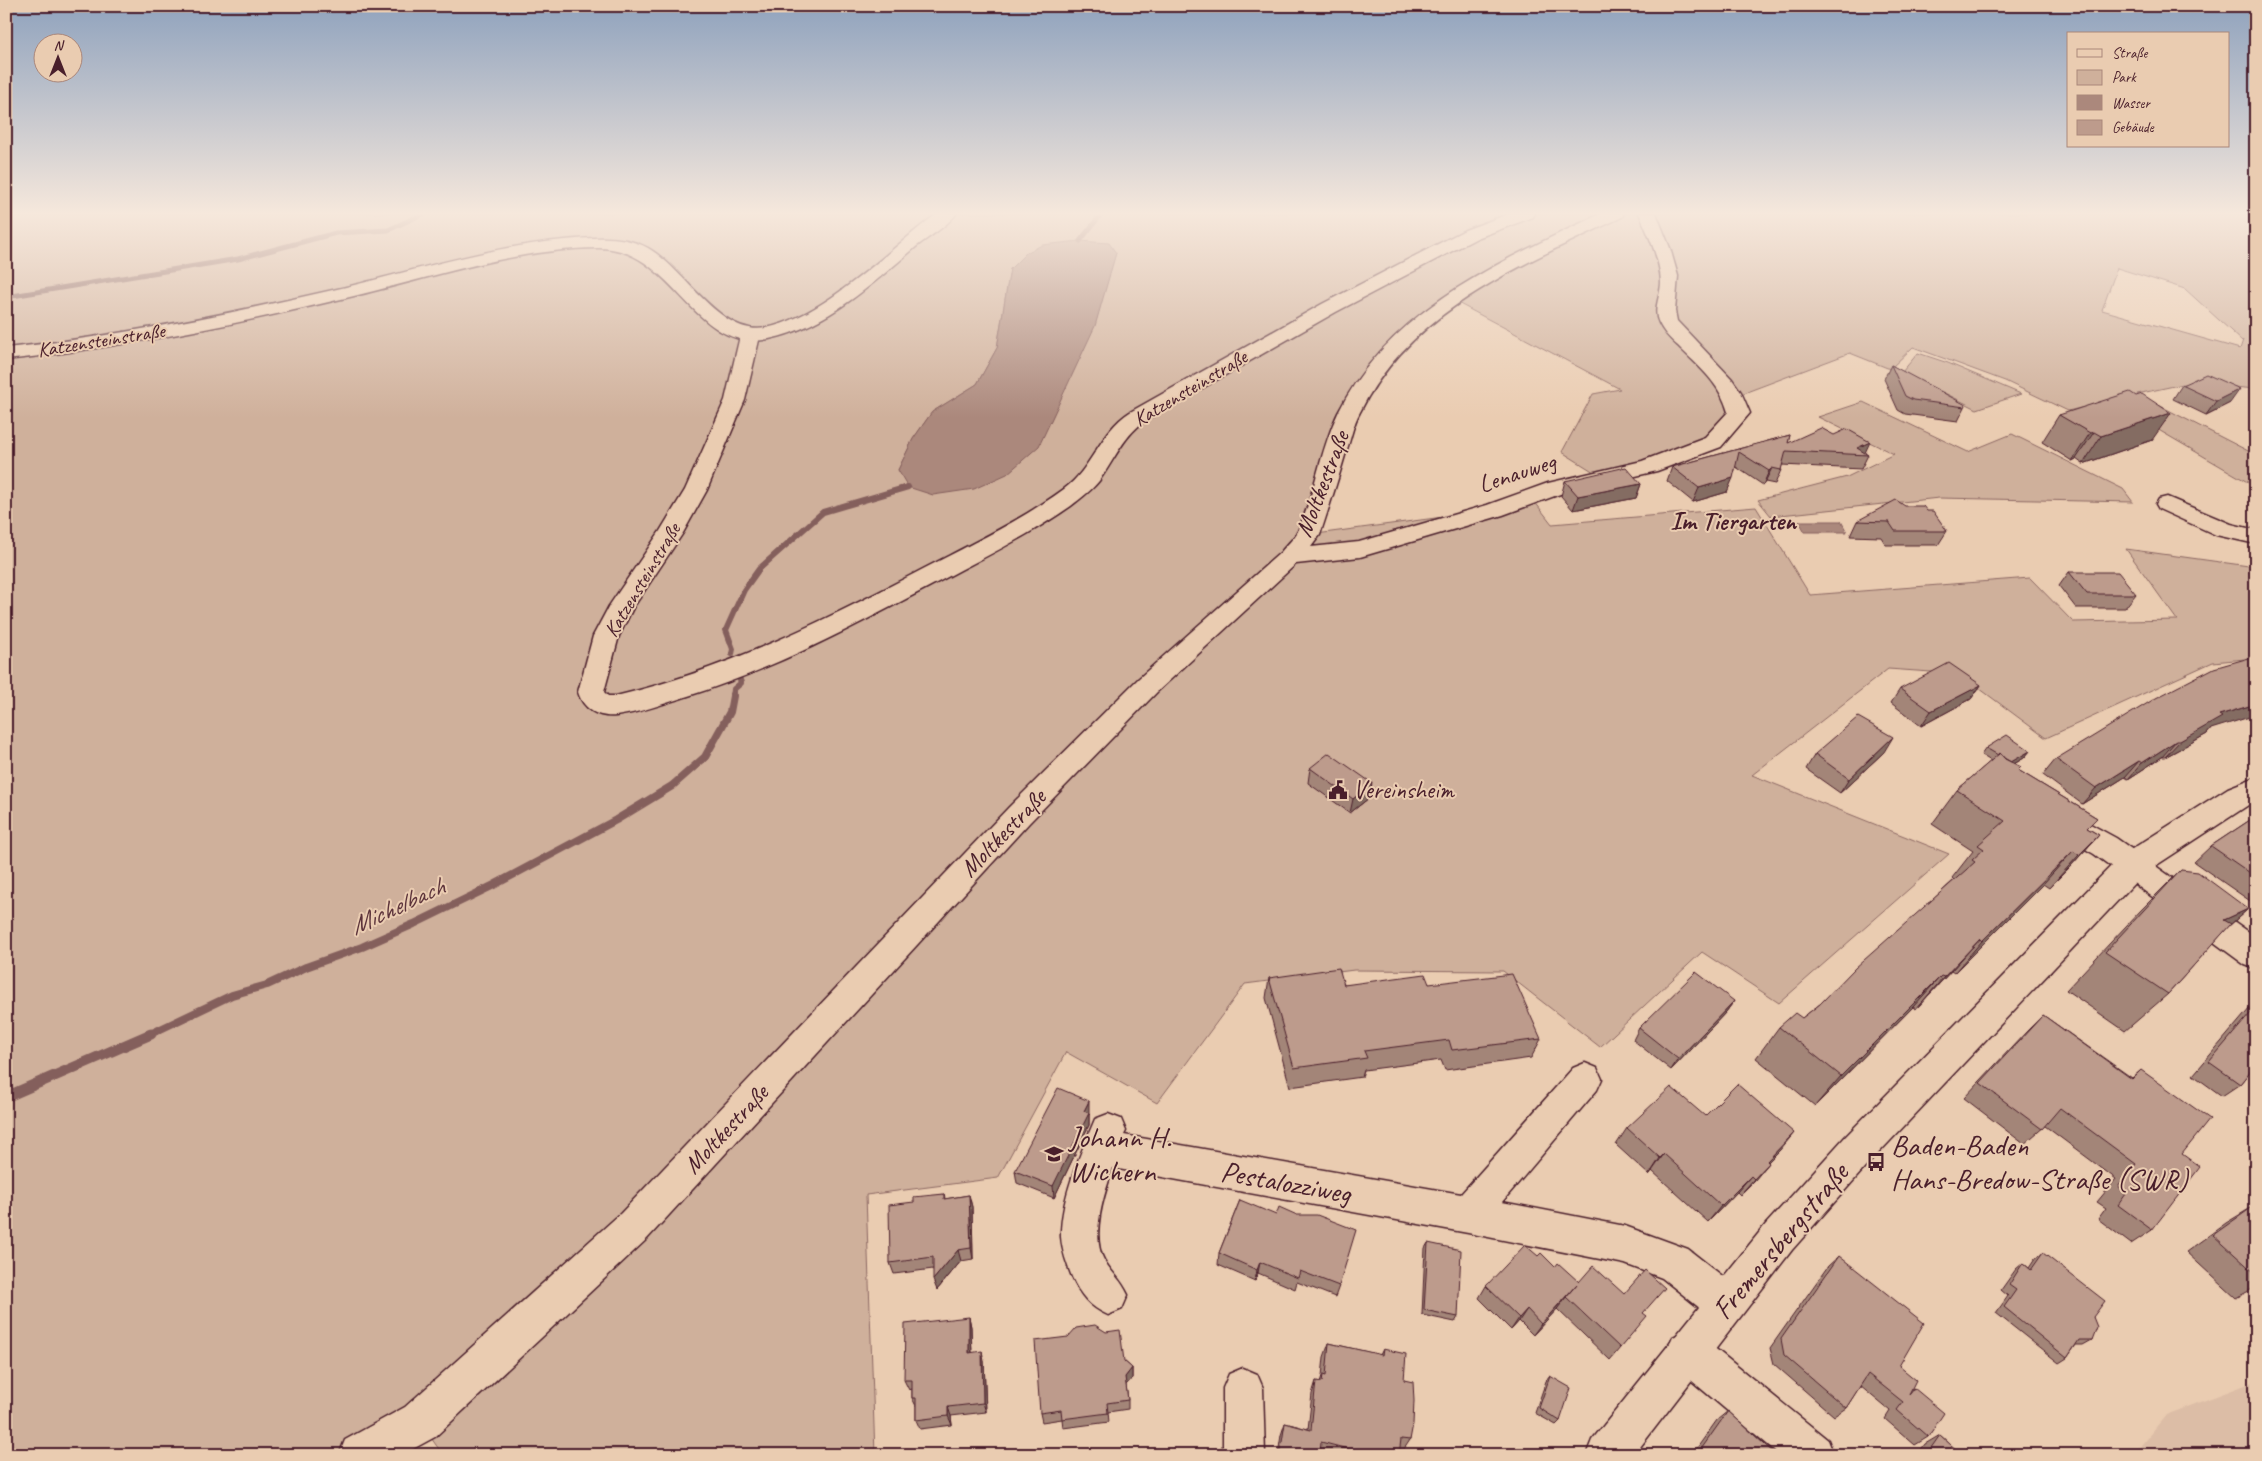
<svg xmlns="http://www.w3.org/2000/svg" width="2262" height="1461" viewBox="0 0 2262 1461" font-family="Caveat,sans-serif">
	<style>
		.built { fill: #dcbda6 }
		.green { fill: #cfb09b; stroke: #8c6863; fill-rule: evenodd }
		.water { fill: #ab887c; stroke: #845e5c }
		.lines { fill: none; stroke-linecap: round; stroke-linejoin: round }
		.stream-far3 { stroke: #845e5c; stroke-width: 5 }
		.stream-far2 { stroke: #845e5c; stroke-width: 6 }
		.stream-far1 { stroke: #845e5c; stroke-width: 8 }
		.stream { stroke: #845e5c; stroke-width: 11 }
		.minor-casing { stroke: #4a1f2b; stroke-width: 3 }
		.tertiary-casing { stroke: #4a1f2b; stroke-width: 3 }
		.secondary-casing { stroke: #4a1f2b; stroke-width: 3 }
		.minor { fill: #eaccb1; fill-rule: evenodd }
		.tertiary { fill: #eaccb1; fill-rule: evenodd }
		.secondary { fill: #eaccb1; fill-rule: evenodd }
		.wall { fill: #a38578; stroke: #4a1f2b }
		.shaded-wall { fill: #846c62; stroke: #4a1f2b }
		.building { fill: #bd9b8c; stroke: #4a1f2b }
		.labels { text-anchor: middle; dominant-baseline: central; stroke-width: 4; stroke-linejoin: round; paint-order: stroke }
		.far-street-label { font-size: 21px; fill: #4a1f2b; stroke: #eaccb1 }
		.street-label { font-size: 25px; fill: #4a1f2b; stroke: #eaccb1 }
		.poi-label { font-size: 25px; fill: #4a1f2b; stroke: #eaccb1; text-anchor: start }
		.neighbourhood-label { font-size: 26px; font-weight: bold; fill: #4a1f2b; stroke: #eaccb1 }
		.water-label { font-size: 26px; font-style: italic; fill: #5d343b; stroke: #eaccb1 }
		.near-poi-label { font-size: 30px; fill: #4a1f2b; stroke: #eaccb1; text-anchor: start }
		.near-street-label { font-size: 30px; fill: #4a1f2b; stroke: #eaccb1 }
	</style>
	<rect width="100%" height="100%" fill="#eaccb1"/>
	<filter id="ink" filterUnits="userSpaceOnUse"><feTurbulence type="fractalNoise" baseFrequency=".02" numOctaves="2"/><feDisplacementMap in="SourceGraphic" scale="10" xChannelSelector="R" yChannelSelector="G"/><feConvolveMatrix kernelMatrix="1 2 1 2 8 2 1 2 1" color-interpolation-filters="sRGB"/></filter>
	<g filter="url(#ink)">
		<path class="built" d="M2256,1381V1455H2133L2166,1415Z"/>
		<path class="green" d="M6,213H2256V297L2249,320L2256,322V389L2188,383L2137,394L2256,455V487L2109,401L2068,411L2005,381L1913,347L1890,369L1850,353L1736,396L1739,413L1713,442L1602,477L1562,452L1593,394L1620,389L1452,300L1375,369L1309,535L1495,510L1531,497L1552,524L1756,507L1810,595L2030,578L2073,622L2177,620L2126,549L2256,567V658L2213,662L2046,738L1960,674L1888,669L1752,775L1949,854L1779,1003L1702,952L1600,1047L1503,971L1354,970L1245,984L1157,1103L1066,1052L998,1178L866,1195L875,1455H443L420,1422L360,1455H6ZM1026,253H1116L1104,288L898,470L913,439L932,412L977,384L997,348L1010,269ZM2117,268L2185,289L2242,341L2243,340L2240,349L2102,310Z
			M1918,353L1948,363L2021,394L1977,409L1902,372Z
			M1863,402L1968,452L2012,434L2123,489L2133,502L1939,498L1771,516L1758,500L1847,477L1894,454L1818,417Z"/>
		<path class="water" d="M1080,241L1109,243L1116,253L1095,326L1039,446L1007,474L974,489L933,495L908,487L898,470L913,439L932,412L977,384L997,348L1010,269L1026,253L1042,245Z
			M1799,521H1841L1847,532H1805Z"/>
		<g class="lines">
			<path class="stream-far3" d="M1080,241L1102,213
				M6,297L238,259L336,233L388,230L425,213"/>
			<path class="stream-far2" d="M732,654L733,649L726,630L744,590L759,569L823,512L908,487
				M733,697L734,689L741,683L739,677"/>
			<path class="stream-far1" d="M148,1035L232,995L267,985L306,967L362,947L414,924L494,885L616,820L672,786L705,757L730,712L733,696"/>
			<path class="stream" d="M6,1097L151,1034"/>
			<g class="minor-casing">
				<path id="minor" d="M1511,213H1535L1533,217L1477,238L1336,312L1148,419C1124,434 1115,459 1099,481C1091,491 1081,498 1071,506C1030,535 984,557 940,581C857,625 775,669 685,697C663,704 639,713 616,716C598,718 583,709 578,692L593,636L609,606L660,531L685,490L725,400L740,336L743,332L750,330L757,332L760,336L745,400L707,490L683,533L633,608L619,636L604,692L608,696H616C725,670 824,621 923,569C971,544 1020,521 1064,489C1092,469 1100,431 1130,412L1322,304L1465,230Z
					M1602,213H1624L1622,217C1524,264 1411,309 1360,412C1353,424 1351,439 1346,452C1338,480 1329,507 1320,535L1311,547L1359,542L1487,505L1548,483L1642,461L1705,437L1728,412C1720,383 1699,367 1678,346C1671,340 1663,332 1659,323C1652,310 1661,296 1661,282C1660,259 1648,234 1639,213H1656L1670,248L1678,276L1675,311L1677,321L1732,379L1741,392L1750,413L1721,447L1657,471L1563,493L1503,515L1360,557L1296,564L1157,692L1029,823L647,1239L435,1437L402,1455H339L345,1440L405,1407L621,1213L1009,807L1139,678L1281,552C1286,545 1294,539 1298,531C1315,494 1320,450 1338,413C1390,308 1502,261 1602,213Z
					M2167,497L2231,524L2256,530V544L2216,535L2159,509L2156,504L2159,499Z
					M2062,811L2072,814L2116,838L2256,937V969L2245,965L2094,854L2052,830L2047,822L2052,814Z
					M1585,1063L1597,1068L1602,1079L1597,1090L1502,1202L1625,1226L1688,1249L1739,1289L1745,1303L1739,1317L1725,1323L1711,1317L1662,1278L1625,1264L1468,1233L1113,1168C1105,1192 1090,1235 1104,1260C1112,1274 1120,1278 1128,1295L1122,1309L1108,1315C1090,1307 1080,1295 1072,1277C1067,1264 1062,1251 1061,1237C1060,1200 1081,1152 1095,1119L1108,1114L1121,1119L1126,1131L1124,1135L1461,1194L1573,1068Z
					M1687,1331L1701,1337L1828,1440L1834,1455H1780L1673,1365L1667,1351L1673,1337Z
					M1243,1368L1257,1374L1263,1388L1265,1455H1223V1388L1229,1374Z"/>
			</g>
			<g class="tertiary-casing">
				<path id="tertiary" d="M938,213H957C947,226 930,236 917,246C873,283 827,327 769,339C693,355 675,247 598,248C515,249 434,277 354,296C239,324 124,347 6,360V348C121,336 233,313 346,287C428,267 509,241 594,238C612,237 632,239 648,248C685,269 720,337 766,328C826,316 889,249 938,213Z"/>
			</g>
			<g class="secondary-casing">
				<path id="secondary" d="M2256,777V800L2143,874L1871,1161L1792,1250L1634,1455H1586L1592,1440L1766,1224L1845,1137L2121,856L2228,788Z"/>
			</g>
			<use href="#minor" class="minor"/>
			<use href="#tertiary" class="tertiary"/>
			<use href="#secondary" class="secondary"/>
		</g>
		<path class="wall" d="M1891,365L1965,407L1958,421L1905,414L1898,410L1884,379Z
			M2182,385L2230,403L2206,415L2173,399Z
			M2059,415L2152,440L2083,464L2076,459L2072,461L2042,442Z
			M1790,435L1788,443L1864,453L1868,455L1861,469L1782,465L1781,470L1775,484L1765,482L1763,485L1736,467L1727,492L1693,502L1667,481L1672,467Z
			M1565,481L1641,484L1636,498L1573,510L1561,496Z
			M1927,511L1947,531L1938,545H1886L1881,537L1850,536L1857,521Z
			M2069,572L2136,594L2125,608H2076L2059,586Z
			M1981,685L1971,699L1921,726L1891,703L1900,689Z
			M2211,729L2207,734L2165,757H2162L2128,779L2125,777L2082,804L2043,775L2056,759Z
			M1986,748L2030,751L2024,758L2014,764L2021,767L2018,770L2097,818L2087,828L2099,835L2069,868L2049,888L2043,884L1954,973L1951,971L1916,1009L1913,1007L1815,1106L1756,1058L1779,1027L1802,1018L1820,1004L1954,880L1952,878L1973,851L1932,824L1957,790L1991,761L1981,755Z
			M1884,752L1840,793L1806,769L1815,754Z
			M1310,768L1369,798L1350,813L1308,783Z
			M2256,816V905L2194,862L2211,846Z
			M2181,870L2248,909L2228,927L2168,994L2125,1031L2066,990L2141,910Z
			M1269,978L1344,985L1429,984L1541,1039L1531,1058L1445,1070L1441,1060L1364,1070L1362,1077L1290,1087L1266,998Z
			M1734,1001L1726,1012L1671,1070L1633,1040L1639,1028Z
			M2256,1001V1064L2240,1084L2222,1096L2193,1075Z
			M2043,1015L2132,1078L2141,1070L2182,1154L2152,1230L2131,1244L2098,1219L2106,1208L2097,1202L2116,1179L2045,1126L2024,1144L1964,1098L2027,1031Z
			M1090,1113L1089,1115V1125L1054,1198L1017,1183L1015,1171Z
			M1705,1116L1780,1150L1768,1162L1769,1163L1740,1195L1737,1192L1708,1222L1652,1171L1649,1175L1616,1145L1627,1128Z
			M944,1194L945,1199L969,1195L972,1207L973,1259L961,1261L937,1290L933,1269L894,1274L890,1263L914,1202Z
			M1240,1200L1339,1286L1335,1297L1297,1282L1295,1289L1258,1273L1255,1281L1218,1265L1219,1253Z
			M2254,1206L2256,1208V1287L2236,1298L2186,1252L2226,1223Z
			M1428,1243L1458,1317L1455,1322L1422,1315L1425,1248Z
			M2043,1253L2093,1317L2092,1340L2083,1345H2076L2067,1358L2059,1363L1996,1313L2008,1296L2001,1290L2016,1269L2023,1263L2029,1268L2035,1259Z
			M1538,1256L1555,1267L1579,1282L1643,1313L1620,1348L1610,1360L1557,1309L1558,1308L1533,1335L1519,1321L1511,1330L1479,1298L1486,1286Z
			M1839,1256L1912,1389L1914,1388L1928,1437L1915,1445L1885,1419L1890,1411L1860,1386L1846,1408L1834,1416L1774,1364L1770,1348L1828,1266Z
			M969,1317L971,1327L972,1352L984,1361L986,1412L951,1416L952,1425L920,1429L916,1420V1406L912,1398V1389L909,1390L904,1380Z
			M1068,1337L1124,1361L1132,1368V1378L1126,1385L1128,1400V1409L1108,1412L1109,1422L1063,1428L1062,1419L1042,1422L1040,1413Z
			M1329,1343L1380,1355L1383,1349L1404,1380L1410,1440L1402,1452H1400L1399,1455H1278L1281,1435L1285,1423L1308,1429L1312,1394L1316,1381L1320,1382L1322,1376L1324,1357Z
			M1550,1376L1560,1421L1556,1425L1535,1413L1546,1381Z
			M1728,1411L1776,1455H1692L1717,1420Z
			M1940,1435L1962,1455H1917L1925,1444Z"/>
		<path class="shaded-wall" d="M2240,389L2230,403L2206,415L2216,401Z
			M2171,413L2152,440L2083,464L2101,436Z
			M2094,432L2076,459L2072,461L2090,433Z
			M1870,442L1864,455L1857,448Z
			M1772,468L1765,482L1763,485L1769,471Z
			M1733,478L1727,492L1693,502L1699,488Z
			M1641,484L1636,498L1573,510L1578,496Z
			M1981,685L1971,699L1921,726L1931,711Z
			M2256,704V715L2211,729L2207,734L2165,757L2180,741L2219,715Z
			M1893,737L1884,752L1840,793L1849,779Z
			M2176,741L2162,757L2128,779L2142,763Z
			M2030,751L2024,758L2005,769L2011,762Z
			M2139,761L2125,777L2082,804L2096,788Z
			M1372,783L1369,798L1350,813L1353,799Z
			M2099,835L2069,868L2049,888L2079,855Z
			M2073,851L2043,884L1954,973L1982,941Z
			M2248,909L2204,948L2224,920Z
			M1980,939L1951,971L1916,1009L1944,977Z
			M1941,976L1913,1007L1815,1106L1841,1076Z
			M1734,1001L1726,1012L1671,1070L1678,1059Z
			M1089,1101V1125L1054,1198L1053,1186L1084,1111Z
			M1794,1133L1780,1150L1752,1178L1767,1161Z
			M1664,1154L1652,1171L1649,1175L1660,1158Z
			M1769,1163L1755,1180L1740,1195L1754,1179Z
			M1751,1176L1737,1192L1708,1222L1721,1206Z
			M969,1195L972,1207L973,1259L971,1248Z
			M958,1250L961,1261L937,1290L933,1280Z
			M1260,1262L1258,1273L1255,1281L1257,1270Z
			M1566,1297L1558,1308L1533,1335L1541,1324Z
			M1527,1309L1519,1321L1511,1330L1519,1318Z
			M969,1317L971,1327L972,1362L969,1353Z
			M982,1351L984,1361L986,1412L983,1403Z
			M1132,1368V1378L1125,1386V1377Z
			M948,1407L951,1416L952,1425L948,1416Z"/>
		<path class="building" d="M1891,365L1966,405L1965,407L1913,400L1905,396Z
			M2206,374L2240,389L2216,401L2182,385Z
			M2130,392L2136,396L2142,394L2171,413L2101,436L2094,432L2090,433L2059,415Z
			M1821,428L1834,435L1847,429L1870,442L1857,448L1868,455L1786,451L1781,470L1772,468L1769,471L1739,452L1733,478L1699,488L1672,467L1790,435L1788,443Z
			M1626,467L1641,484L1578,496L1565,481Z
			M1896,500L1905,506H1923L1927,511H1933L1947,531H1895L1889,522L1857,521Z
			M2069,572H2118L2136,594H2087Z
			M2256,656V704L2219,715L2222,717L2180,741H2176L2142,763L2139,761L2096,788L2056,759L2156,698L2214,668Z
			M1949,663L1981,685L1931,711L1900,689Z
			M1858,717L1893,737L1849,779L1815,754Z
			M2007,735L2030,751L2011,762L2004,758L2000,753L1998,755L1986,748Z
			M1329,753L1372,783L1353,799L1310,768Z
			M2000,753L2005,759L2021,767L2018,770L2097,818L2087,828L2099,835L2079,855L2073,851L1982,941L1980,939L1944,977L1941,976L1841,1076L1779,1027L1795,1013L1802,1018L1820,1004L1855,968L1975,862L1972,860L1984,849L1978,845L2005,821L1957,790Z
			M2256,816V877L2211,846Z
			M2181,870L2198,872L2248,909L2224,920L2231,924L2168,994L2105,952Z
			M1339,968L1344,985L1425,974L1429,984L1512,974L1541,1039L1452,1050L1449,1040L1364,1051L1367,1058L1294,1068L1269,978Z
			M1696,972L1734,1001L1678,1059L1639,1028Z
			M2256,1007V1064L2240,1084L2209,1062Z
			M2043,1015L2132,1079L2141,1070L2210,1119L2182,1154L2200,1167L2152,1230L2118,1205L2126,1194L2118,1187L2136,1164L2060,1108L2042,1129L1980,1083Z
			M1737,1084L1794,1133L1767,1161L1769,1163L1754,1179L1751,1176L1721,1206L1664,1154L1660,1158L1627,1128L1671,1087L1705,1116Z
			M1058,1088L1089,1101L1084,1111L1089,1113L1053,1186L1015,1171Z
			M944,1194V1199L969,1195L971,1248L958,1250L933,1280V1257L890,1263L889,1205L914,1202V1197Z
			M1240,1200L1276,1215L1279,1207L1297,1215H1317L1356,1230L1339,1286L1300,1271L1298,1278L1260,1262L1257,1270L1219,1253Z
			M2254,1206L2256,1208V1274L2213,1235Z
			M1428,1243L1461,1250L1458,1317L1424,1310Z
			M1525,1245L1538,1256L1541,1253L1555,1267L1558,1263L1579,1282L1593,1266L1624,1294L1645,1270L1665,1288L1643,1313L1647,1316L1620,1348L1566,1297L1577,1284L1541,1324L1527,1309L1519,1318L1486,1286Z
			M2043,1253L2105,1301L2093,1317L2097,1327L2092,1340H2079L2067,1358L2004,1307L2016,1290L2009,1285L2023,1263L2031,1270Z
			M1839,1256L1924,1323L1899,1366L1916,1380L1909,1394L1914,1388L1944,1413L1928,1437L1897,1410L1903,1402L1868,1374L1846,1408L1784,1355L1781,1339Z
			M969,1317V1353L982,1351L983,1403L948,1407V1416L916,1420V1398H912V1380H904L905,1324Z
			M1095,1325L1106,1332L1120,1330L1124,1361L1132,1368L1125,1377L1128,1400L1107,1403L1108,1413L1062,1419L1061,1410L1040,1413L1035,1341L1068,1337L1076,1328Z
			M1329,1343L1382,1355L1383,1349L1406,1354L1404,1380L1413,1382L1414,1401L1413,1424L1410,1440L1401,1439L1399,1455H1371L1321,1442L1320,1455H1280L1285,1423L1311,1430L1316,1381L1322,1382L1323,1375L1326,1376Z
			M1550,1376L1571,1388L1560,1421L1539,1408Z
			M1728,1411L1776,1455H1697Z
			M1940,1435L1962,1455H1926Z"/>
	</g>
	<linearGradient id="sky" x2="0" y2="1"><stop stop-color="#8fa2bd"/><stop offset="0.51" stop-color="#f6e8dc"/><stop offset="1" stop-color="#f6e8dc" stop-opacity="0"/></linearGradient>
	<rect width="2262" height="418" fill="url(#sky)"/>
	<defs>
		<g id="civic-bare" transform="scale(1.5)"><path d="M-.6-6.5H3V-4.5H.6V-3L4-1V1h2V6H-6V1h2V-1L-.6-3ZM-1.2 2.5V6h2.4V2.5Z" fill="#4a1f2b" stroke="#eaccb1" stroke-width="2.5" paint-order="stroke"/></g>
		<g id="school-bare" transform="scale(1.5)"><path d="M0-5L7-2L0 1L-7-2ZM-4 1L0 2.5L4 1V4Q0 6-4 4Z" fill="#4a1f2b" stroke="#eaccb1" stroke-width="2.5" paint-order="stroke"/></g>
		<g id="bus-bare" transform="scale(1.5)"><path d="M-5-6H5V4H4V6H2V4H-2V6H-4V4H-5ZM-3.5-4V0h7V-4ZM-3.5 1.2v1.5H-2V1.2ZM2 1.2v1.5H3.5V1.2Z" fill="#4a1f2b" stroke="#eaccb1" stroke-width="2.5" paint-order="stroke"/></g>
	</defs>
	<g fill-rule="evenodd">
		<use href="#civic-bare" x="1338" y="790"/>
		<use href="#school-bare" x="1054" y="1154"/>
		<use href="#bus-bare" x="1876" y="1162"/>
	</g>
	<g class="labels">
		<g class="far-street-label">
			<text transform="translate(101 340) rotate(-9)">Katzensteinstraße</text>
			<text transform="translate(1190 388) rotate(-31)">Katzensteinstraße</text>
			<text transform="translate(642 580) rotate(-59)">Katzensteinstraße</text>
		</g>
		<g class="street-label">
			<text transform="translate(1517 473) rotate(-18)">Lenauweg</text>
			<text transform="translate(1322 484) rotate(-69)">Moltkestraße</text>
			<text transform="translate(1003 833) rotate(-46)">Moltkestraße</text>
			<text transform="translate(726 1129) rotate(-47)">Moltkestraße</text>
		</g>
		<g class="poi-label">
			<text x="1353" y="790">Vereinsheim</text>
		</g>
		<g class="neighbourhood-label">
			<text x="1733" y="520">Im Tiergarten</text>
		</g>
		<g class="water-label">
			<text transform="translate(397 906) rotate(-25)">Michelbach</text>
		</g>
		<g class="near-poi-label">
			<text x="1069" y="1137">Johann H.<tspan x="1069" dy="34">Wichern</tspan></text>
			<text x="1891" y="1145">Baden-Baden<tspan x="1891" dy="34">Hans-Bredow-Straße (SWR)</tspan></text>
		</g>
		<g class="near-street-label">
			<text transform="translate(1286 1182) rotate(10)">Pestalozziweg</text>
			<text transform="translate(1780 1241) rotate(-50)">Fremersbergstraße</text>
		</g>
	</g>
	<rect width="2262" height="1461" fill="none" stroke="#eaccb1" stroke-width="25"/>
	<rect x="12" y="12" width="2237" height="1436" fill="none" stroke="#4a1f2b" stroke-width="2" filter="url(#ink)"/>
	<rect x="2067" y="32" width="162" height="115" fill="#eaccb1" stroke="#aa877b"/>
	<rect x="2077" y="49" width="25" height="8" fill="#eaccb1" stroke="#aa877b"/>
	<text x="2112" y="58" font-size="15" fill="#4a1f2b">Straße</text>
	<rect x="2077" y="70" width="25" height="15" fill="#cfb09b" stroke="#aa877b"/>
	<text x="2112" y="82" font-size="15" fill="#4a1f2b">Park</text>
	<rect x="2077" y="95" width="25" height="15" fill="#ab887c" stroke="#aa877b"/>
	<text x="2112" y="108" font-size="15" fill="#4a1f2b">Wasser</text>
	<rect x="2077" y="120" width="25" height="15" fill="#bd9b8c" stroke="#aa877b"/>
	<text x="2112" y="132" font-size="15" fill="#4a1f2b">Gebäude</text>
	<g transform="translate(58 58)"><circle r="24" fill="#eaccb1" stroke="#aa877b"/>
	<path d="M0-4L9 19L0 12L-9 19Z" fill="#4a1f2b"/>
	<text y="-8" font-size="14" font-weight="bold" text-anchor="middle" fill="#4a1f2b">N</text>
	</g>
</svg>
